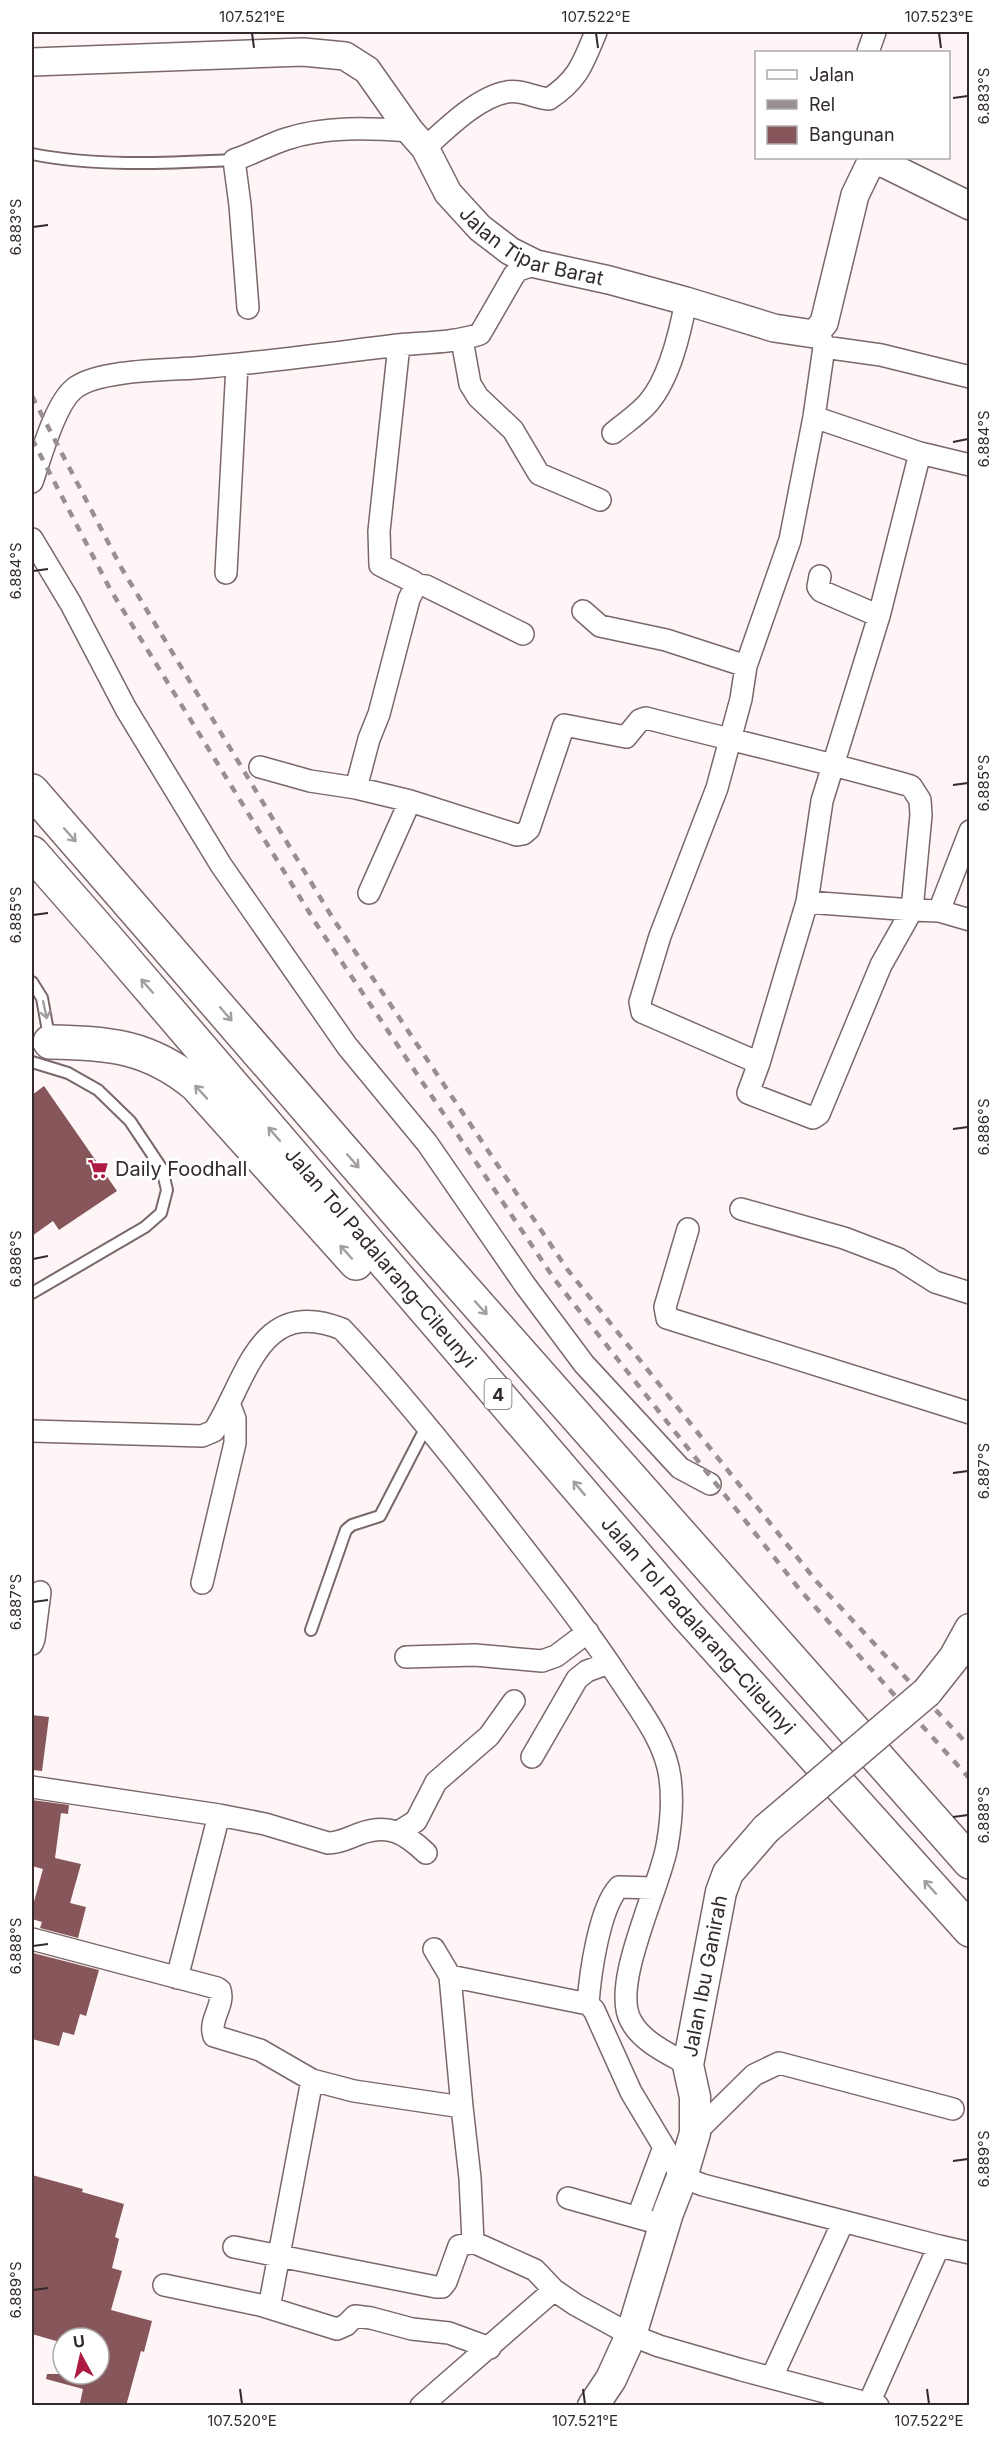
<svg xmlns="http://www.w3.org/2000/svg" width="1001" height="2437" viewBox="0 0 1001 2437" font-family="Inter,sans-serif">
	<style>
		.building { fill: #86565b }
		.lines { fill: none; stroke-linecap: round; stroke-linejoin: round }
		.service-casing { stroke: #7a6769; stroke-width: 14 }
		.minor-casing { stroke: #7a6769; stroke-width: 24 }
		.tertiary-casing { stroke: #7a6769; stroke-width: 30 }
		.secondary-casing { stroke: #7a6769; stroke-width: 33 }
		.motorway-casing { stroke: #7a6769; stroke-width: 36 }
		.service { stroke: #fff; stroke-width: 10 }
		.minor { stroke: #fff; stroke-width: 21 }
		.tertiary { stroke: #fff; stroke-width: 27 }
		.secondary { stroke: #fff; stroke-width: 30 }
		.motorway { stroke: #fff; stroke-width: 33 }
		.rail { stroke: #988f90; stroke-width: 4.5; stroke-dasharray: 8 8; stroke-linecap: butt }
		.secondary-bridge-casing { stroke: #7a6769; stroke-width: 33; stroke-linecap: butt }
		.secondary-bridge { stroke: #fff; stroke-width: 30 }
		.oneway { stroke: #a39fa0 }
		.ticks { fill: none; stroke: #322a2b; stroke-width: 2 }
		.labels { text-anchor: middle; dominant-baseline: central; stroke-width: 6; stroke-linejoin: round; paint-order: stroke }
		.shield { fill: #fff; stroke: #706a6b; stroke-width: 1.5 }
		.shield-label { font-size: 18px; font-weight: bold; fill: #322a2b }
		.street-label { font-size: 20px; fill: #322a2b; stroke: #fff }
		.poi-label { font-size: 20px; fill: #322a2b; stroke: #fff; text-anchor: start }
		.neatline { fill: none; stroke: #322a2b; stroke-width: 2 }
		.ticks-label { font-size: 15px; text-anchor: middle; fill: #322a2b }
	</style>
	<rect width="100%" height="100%" fill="#fef5f6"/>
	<path class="building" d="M44,1086L117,1191L59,1230L53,1221L32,1236V1095Z
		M32,1715L49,1717L42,1771L32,1770Z
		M32,1800L69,1805L68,1814L61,1813L55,1858L81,1864L70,1903L86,1907L78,1938L40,1928L42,1922L32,1919V1909L43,1869L32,1866Z
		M33,1953L99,1970L86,2016L80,2014L74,2035L63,2032L59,2046L32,2039Z
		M32,2175L83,2189L82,2192L124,2204L115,2237L119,2239L112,2268L122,2271L111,2310L152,2321L144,2352L141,2351L126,2406H91L80,2403L83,2389L46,2379L47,2374H99V2338H63V2343L32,2334Z"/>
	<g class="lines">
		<g class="service-casing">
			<path id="service" d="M32,154C97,167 167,163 234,160
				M32,982L42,998L50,1042L32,1043
				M32,1062L68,1073L98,1090L130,1121L162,1169L167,1190L161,1213L145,1227L32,1293
				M311,1630L346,1530L352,1525L380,1516L426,1427"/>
		</g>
		<g class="minor-casing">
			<path id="minor" d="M868,52L875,32
				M425,148C447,128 478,97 507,92C521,89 535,98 549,99C579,79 583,63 596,32
				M248,308L240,205L234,160C252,154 268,145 286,139C325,126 370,128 410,131
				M820,335L824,347L881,355L970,377
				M462,340L470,384L478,397L513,430L539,474L600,500
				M399,345L379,531L380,565L414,582L416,585
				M814,417L920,453L970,465
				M613,433C625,423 639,414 649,402C670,377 680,333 686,301
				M32,482C41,457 55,403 75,388C98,370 165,370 195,368C260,363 325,354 390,346C420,342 451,344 480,334L514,275L519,270L536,264
				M32,539L71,604L126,709L221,865L347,1046L427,1143L525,1285L584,1364L680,1468L710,1484
				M226,573L237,365
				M820,576L818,587L821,591L879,616
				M583,611L600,626L666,640L746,666
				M260,767L310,781L356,788L410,801L517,835L523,834L529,829L564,725L626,737L640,720L646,718C734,741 823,761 911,786L920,800L921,815L912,910L939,911L970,920
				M356,788L369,739L379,714L409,599L416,585L426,586L523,634
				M369,893L410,801
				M807,902L912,910L881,965L819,1114L813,1118L748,1093L759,1063Z
				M807,902L822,801L879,616L920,453
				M939,911L970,831
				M759,1063L642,1012L640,1002L660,936L717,788L741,699L746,666L790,540L814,417L824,347
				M741,1209L844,1238L899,1259L935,1282L970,1293
				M688,1229L665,1307L667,1318L970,1413
				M32,1431L202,1436L214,1431C248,1377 259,1296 342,1329C402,1393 457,1462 511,1532C549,1581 587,1629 621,1681C640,1710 666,1743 670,1778C673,1800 671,1824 667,1846C660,1887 610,1985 631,2021C642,2042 668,2053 688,2065
				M202,1583L235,1443V1419L229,1403
				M32,1644L34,1639L40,1592
				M406,1657L475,1655L542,1661L556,1656L588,1632
				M532,1757L577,1679L587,1671L609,1663
				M32,1787L219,1815L265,1824L328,1843C340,1843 348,1838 359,1834C389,1823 405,1833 426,1853
				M400,1831L416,1821L436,1782L489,1736L514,1701
				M32,1939L217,1988L220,1990C225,2006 208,2020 214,2036L260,2050L312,2080L354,2091L462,2107L470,2178L473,2242L535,2270L554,2290L576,2305L631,2335L659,2346L742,2370L878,2406
				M434,1949L450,1976L462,2107
				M450,1976L588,2004L594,2010L631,2092L682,2177L703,2185L939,2246
				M177,1978L219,1815
				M588,2004C590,1975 599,1908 619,1887L654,1888
				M695,2133L754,2075L779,2063L953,2109
				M568,2198L664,2225
				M638,2217L664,2147
				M234,2247L436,2287H442L446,2282L459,2246L473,2242
				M164,2285L260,2305L337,2329L346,2325L355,2316L371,2318L412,2329L449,2333L490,2348
				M269,2308L312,2080
				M772,2377L843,2222
				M869,2403L939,2246L970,2253
				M421,2406L554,2290"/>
		</g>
		<g class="tertiary-casing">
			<g id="tertiary">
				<path id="s1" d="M32,62L303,52L345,56L367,70L410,131L425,148L448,193L480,228L510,251L536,264L609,280L686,301L774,328L814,334L824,323L855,195L870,164L876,162L885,164L970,206"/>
			</g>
		</g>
		<g class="secondary-casing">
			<g id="secondary">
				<path d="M927,1692L954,1658L970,1629"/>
				<path id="s2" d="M593,2406L611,2379L631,2335L668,2213L682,2177L695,2133V2097L688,2065L721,1892L728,1873L766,1829"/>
			</g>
		</g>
		<g class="motorway-casing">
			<g id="motorway">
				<path d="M32,791L426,1246L970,1862"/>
				<path id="s3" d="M32,853L110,942L687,1615L970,1930"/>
				<path d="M50,1042C109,1043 149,1046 196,1085L356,1263"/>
			</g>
		</g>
		<use href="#service" class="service"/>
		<use href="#minor" class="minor"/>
		<use href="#tertiary" class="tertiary"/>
		<use href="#secondary" class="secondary"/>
		<use href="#motorway" class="motorway"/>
		<path class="rail" d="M32,396L122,569L332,917L567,1269L817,1582L970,1747
			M32,439L110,589L317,925L555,1280L800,1590L970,1779"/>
		<g class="secondary-bridge-casing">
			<path id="secondary-bridge" d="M766,1829L927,1692"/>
		</g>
		<use href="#secondary-bridge" class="secondary-bridge"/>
	</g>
	<defs><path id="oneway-shaft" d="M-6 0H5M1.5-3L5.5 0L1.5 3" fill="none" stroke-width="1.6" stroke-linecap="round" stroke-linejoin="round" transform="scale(1.5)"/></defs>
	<g class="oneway">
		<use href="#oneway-shaft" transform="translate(70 835) rotate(48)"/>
		<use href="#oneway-shaft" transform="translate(147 986) rotate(-131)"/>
		<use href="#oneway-shaft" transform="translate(45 1010) rotate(78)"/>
		<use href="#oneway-shaft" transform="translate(226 1014) rotate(49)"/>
		<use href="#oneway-shaft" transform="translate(201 1092) rotate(-133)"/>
		<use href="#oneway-shaft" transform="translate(274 1134) rotate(-131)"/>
		<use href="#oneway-shaft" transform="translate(353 1161) rotate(49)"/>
		<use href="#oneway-shaft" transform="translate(346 1252) rotate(-132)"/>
		<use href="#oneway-shaft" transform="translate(481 1308) rotate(48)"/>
		<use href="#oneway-shaft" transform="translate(579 1488) rotate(-130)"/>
		<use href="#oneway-shaft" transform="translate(930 1887) rotate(-132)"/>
	</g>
	<path class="ticks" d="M252,33L254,48M596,33L598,48M939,33L941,48M953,98L968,96M33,227L48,225M953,442L968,439M33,571L48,569M953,785L968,783M33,915L48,913M953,1129L968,1127M33,1259L48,1256M953,1473L968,1471M33,1602L48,1600M953,1817L968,1815M33,1946L48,1944M953,2161L968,2159M33,2290L48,2288M240,2389L242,2404M583,2389L585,2404M927,2389L929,2404"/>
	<defs>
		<g id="supermarket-bare" transform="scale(1.62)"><path d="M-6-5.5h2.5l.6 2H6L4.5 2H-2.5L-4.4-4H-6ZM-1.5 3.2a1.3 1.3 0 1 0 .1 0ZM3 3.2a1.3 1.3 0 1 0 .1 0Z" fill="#ad1a44" stroke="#fff" stroke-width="2.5" paint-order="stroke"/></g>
	</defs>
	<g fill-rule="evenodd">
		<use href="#supermarket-bare" x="98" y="1169"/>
	</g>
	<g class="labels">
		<rect class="shield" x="484.5" y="1379" width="27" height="30" rx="4.5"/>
		<g class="shield-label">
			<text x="498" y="1394">4</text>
		</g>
		<g class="street-label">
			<text stroke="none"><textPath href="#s1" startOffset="590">Jalan Tipar Barat</textPath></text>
			<text stroke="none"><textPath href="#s3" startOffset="534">Jalan Tol Padalarang–Cileunyi</textPath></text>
			<text stroke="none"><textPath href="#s3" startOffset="1020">Jalan Tol Padalarang–Cileunyi</textPath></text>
			<text stroke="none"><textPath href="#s2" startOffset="452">Jalan Ibu Ganirah</textPath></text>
		</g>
		<g class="poi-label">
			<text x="115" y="1169">Daily Foodhall</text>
		</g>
	</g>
	<rect width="1001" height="2437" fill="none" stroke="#ffffff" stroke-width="66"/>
	<rect x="755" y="51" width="195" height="108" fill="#ffffff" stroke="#adaaaa" stroke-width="1.5"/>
	<rect x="767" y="70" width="30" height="9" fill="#ffffff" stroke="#adaaaa" stroke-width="1.5"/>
	<text x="809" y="81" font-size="18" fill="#322a2b">Jalan</text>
	<rect x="767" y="100" width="30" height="9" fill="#988f90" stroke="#adaaaa" stroke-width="1.5"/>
	<text x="809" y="111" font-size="18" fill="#322a2b">Rel</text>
	<rect x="767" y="126" width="30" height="18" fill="#86565b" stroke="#adaaaa" stroke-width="1.5"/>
	<text x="809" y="141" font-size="18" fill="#322a2b">Bangunan</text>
	<g transform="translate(81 2356) rotate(352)"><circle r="28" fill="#ffffff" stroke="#adaaaa" stroke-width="1.5"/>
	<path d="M0-4.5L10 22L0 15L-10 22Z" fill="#ad1a44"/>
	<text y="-9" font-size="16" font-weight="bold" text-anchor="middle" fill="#322a2b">U</text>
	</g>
	<rect x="33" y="33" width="935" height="2371" class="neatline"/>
	<g class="ticks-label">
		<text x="252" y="22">107.521°E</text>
		<text x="596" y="22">107.522°E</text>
		<text x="939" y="22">107.523°E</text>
		<text transform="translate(984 96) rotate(-90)" y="5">6.883°S</text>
		<text transform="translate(16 227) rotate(-90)" y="5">6.883°S</text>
		<text transform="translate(984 439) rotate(-90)" y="5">6.884°S</text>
		<text transform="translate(16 571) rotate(-90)" y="5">6.884°S</text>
		<text transform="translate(984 783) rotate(-90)" y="5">6.885°S</text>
		<text transform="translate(16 915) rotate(-90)" y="5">6.885°S</text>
		<text transform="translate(984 1127) rotate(-90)" y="5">6.886°S</text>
		<text transform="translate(16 1259) rotate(-90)" y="5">6.886°S</text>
		<text transform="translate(984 1471) rotate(-90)" y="5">6.887°S</text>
		<text transform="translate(16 1602) rotate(-90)" y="5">6.887°S</text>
		<text transform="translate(984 1815) rotate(-90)" y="5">6.888°S</text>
		<text transform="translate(16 1946) rotate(-90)" y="5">6.888°S</text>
		<text transform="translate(984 2159) rotate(-90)" y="5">6.889°S</text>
		<text transform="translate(16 2290) rotate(-90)" y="5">6.889°S</text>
		<text x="242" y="2426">107.520°E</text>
		<text x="585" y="2426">107.521°E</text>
		<text x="929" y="2426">107.522°E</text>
	</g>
</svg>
